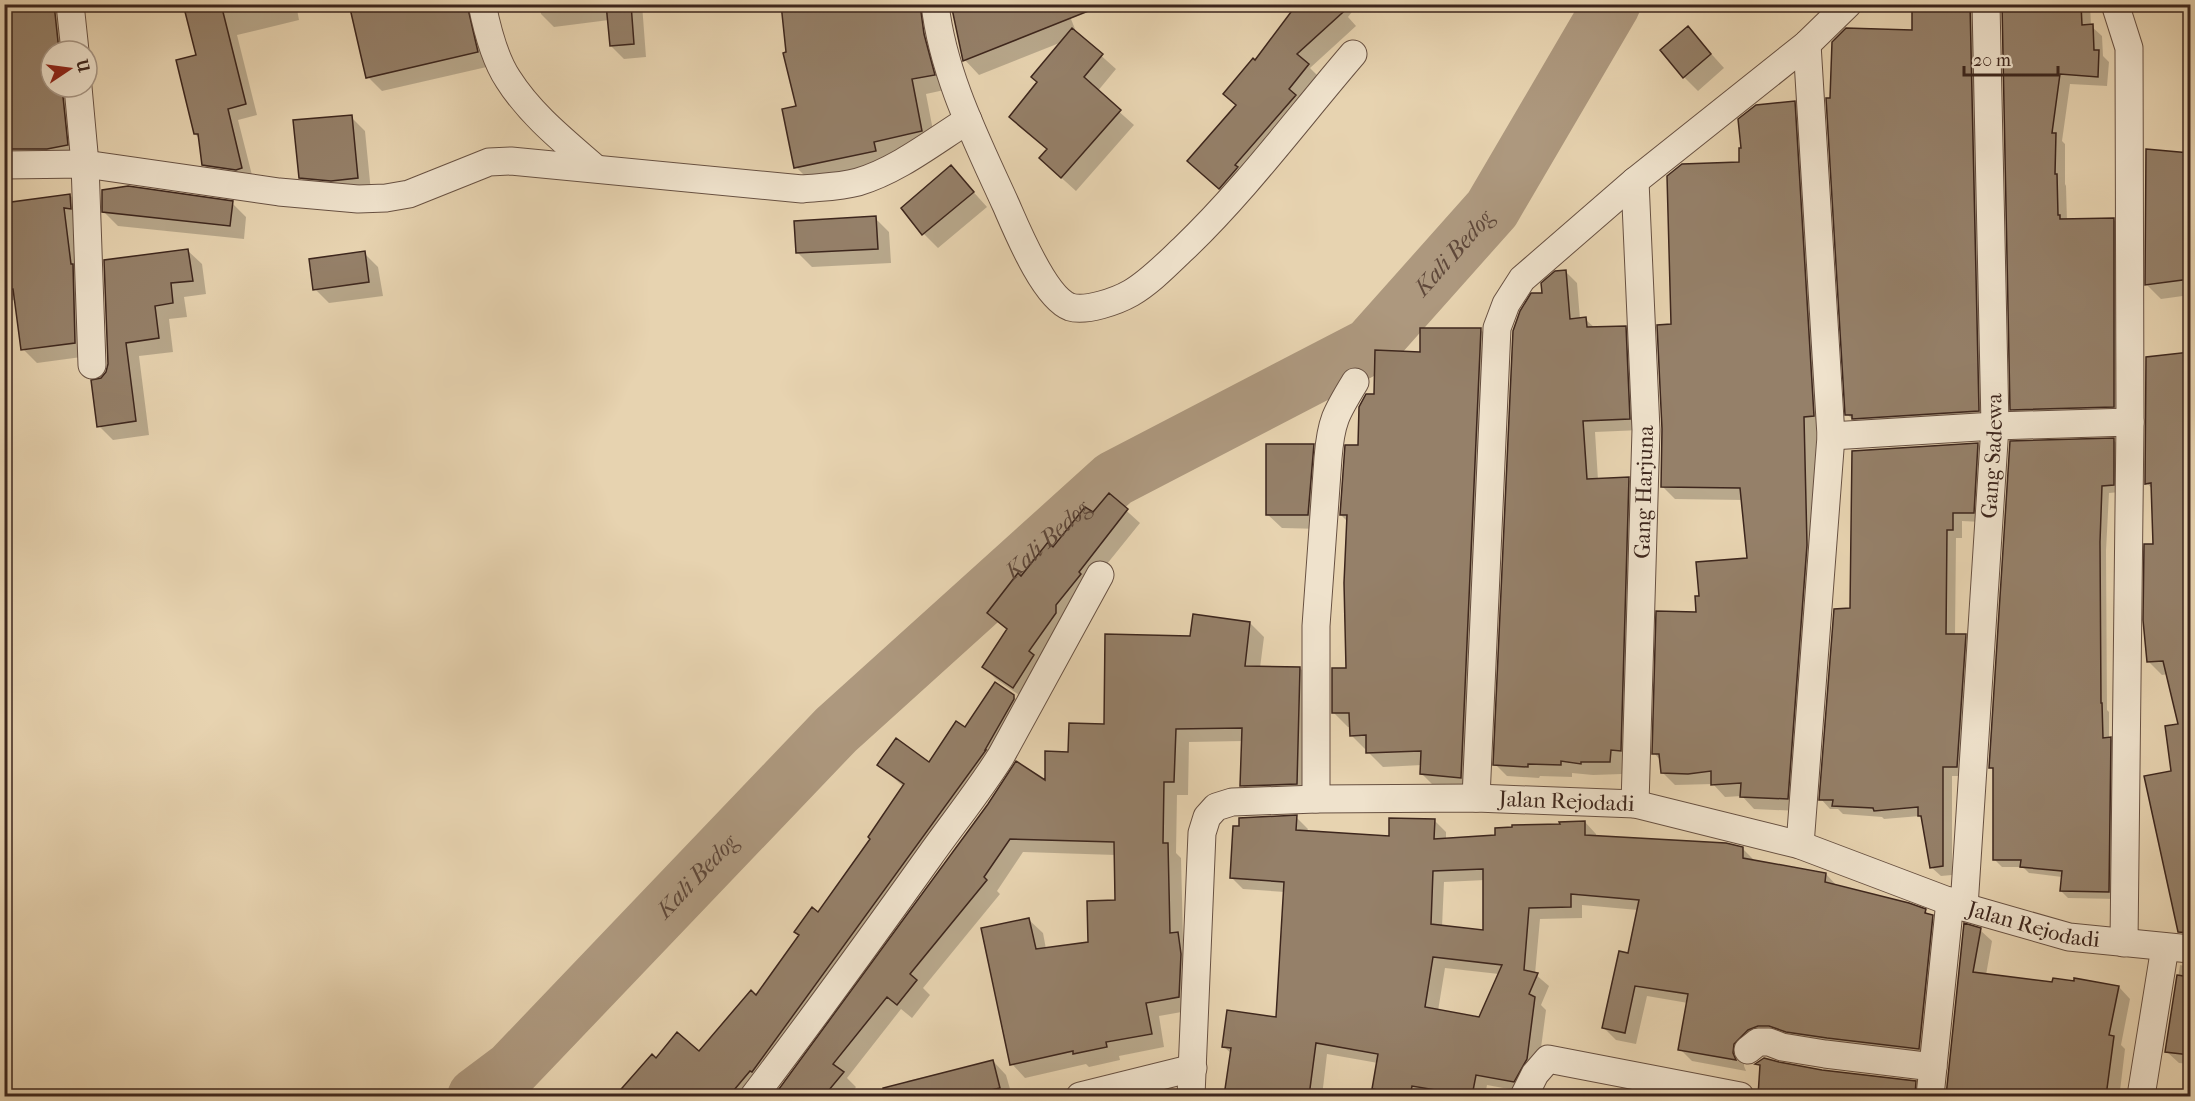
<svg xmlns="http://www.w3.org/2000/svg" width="2195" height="1101" viewBox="0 0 2195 1101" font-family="'IM FELL French Canon',serif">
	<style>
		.shadow { fill: #0003; fill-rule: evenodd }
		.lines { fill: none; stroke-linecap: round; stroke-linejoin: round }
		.river { stroke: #ad987e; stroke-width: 57 }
		.building { fill: #958069; stroke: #3d261d; stroke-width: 1.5; fill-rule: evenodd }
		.minor-casing { stroke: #685142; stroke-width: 29 }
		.minor { stroke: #efe2cc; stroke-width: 27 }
		.labels { text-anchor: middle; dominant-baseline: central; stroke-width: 4.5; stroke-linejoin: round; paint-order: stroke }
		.street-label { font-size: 22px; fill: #3d261d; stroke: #efe2cc }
		.water-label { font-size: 24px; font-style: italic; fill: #5f483a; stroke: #efe2cc }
	</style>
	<rect width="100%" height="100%" fill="#e7d3b0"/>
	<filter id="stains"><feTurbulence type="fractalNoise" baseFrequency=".00333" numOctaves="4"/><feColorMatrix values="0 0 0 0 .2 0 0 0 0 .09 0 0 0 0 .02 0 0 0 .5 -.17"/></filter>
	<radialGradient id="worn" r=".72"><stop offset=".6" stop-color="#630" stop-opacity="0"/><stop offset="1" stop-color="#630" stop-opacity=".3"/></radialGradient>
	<path class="shadow" d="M4,4H74L72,51H51V87H84L82,160L4,170Z
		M185,4H296L299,20L237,35L257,115L238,120L253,179L215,176L203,164L200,139L195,134L198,56Z
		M352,4H485L491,66L382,91L368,77Z
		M540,4H642L646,57L624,59L611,46L609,20L554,27L541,14Z
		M782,4H944L949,89L926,94L936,146L890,166L811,182L796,167L797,107Z
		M1065,4L1077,34L1116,69L1097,92L1134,125L1076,191L1055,172L1048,150L1011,117L1038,82L1062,42L979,75L965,60Z
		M1293,4H1358L1348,17L1356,26L1310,68L1321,79L1233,201L1202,174L1237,106L1255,62L1296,8Z
		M1914,4H1984L1988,421L1857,424L1847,414L1831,99L1913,32Z
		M2003,4H2090L2091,26L2102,36L2103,56L2109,62L2107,86L2070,84L2062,141L2065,144V184L2066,186L2067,221L2113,219L2123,229L2124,416L2022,419L2012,409Z
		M1688,28L1724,68L1698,91L1684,77Z
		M1794,103L1807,115L1826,428L1816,429L1819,559L1800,811L1754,809L1742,796L1725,797L1713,784L1675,785L1662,772L1661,761L1654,753L1701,597L1749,559L1743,500L1675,499L1662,486L1672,325L1741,164Z
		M351,117L365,131L371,192H315L300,177Z
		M2147,151L2190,155V295L2161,299L2147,285Z
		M951,167L987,207L938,248L924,234Z
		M70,195L84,210L89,356L37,363L23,349L15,300L4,301V204Z
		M232,203L246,217L244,239L118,226L104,212Z
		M875,218L889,232L891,263L812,267L798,253Z
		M187,250L202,264L206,294L184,297L187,317L169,319L173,352L139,356L149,435L113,440L99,426L102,379L107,373L109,365Z
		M364,253L378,267L383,296L329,303L315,289Z
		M1565,271L1577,283L1580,319H1585L1595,328L1625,327L1637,339L1641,430L1595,432L1598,480L1628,479L1640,491L1632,762L1622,761V774L1593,775L1572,773V777L1540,776L1539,778L1507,776L1495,764L1543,294Z
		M1481,330L1495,344L1475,791L1436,788L1421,773L1422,765L1383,767L1352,736L1351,727H1348L1333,712L1347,669L1348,522L1341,515L1375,396L1422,353Z
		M2190,354V915L2186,916L2173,772L2179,725L2168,674L2162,675L2149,662L2154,546L2153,490L2147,483V358Z
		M2113,440L2121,447L2120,492L2109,493L2106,551L2107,710L2109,712V737L2117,745L2116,899L2068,898L2061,891L2062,877L2029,873L2023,867H2002L1995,860V771L1990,767Z
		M1978,444L1987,454L1982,522L1962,521V538H1956L1955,636L1965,635L1975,645L1966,776H1952V875L1941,876L1931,867L1923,819L1920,816L1884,819L1882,817L1843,814L1838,809H1830L1821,799L1852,610Z
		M1313,446L1327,460L1322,529L1282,528L1267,514Z
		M1109,495L1140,523L1090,585L1025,699L996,679L984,667L1008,630L989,613L1022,578L1093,514Z
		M1250,623L1264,637L1260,668H1300L1313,682L1310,797L1255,799L1242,785L1243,741L1189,742L1188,795H1177L1176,853L1181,858L1183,939L1192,947L1193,1010L1159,1016L1164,1047L1119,1056L1120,1060L1089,1067L1086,1064L1025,1078L1012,1064L1029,920L1043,933L1046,949L1090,943L1117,902L1116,855L1023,852L997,891L1000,894L923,988L930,995L912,1018L901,1009L847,1078L856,1087L849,1096H781L778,1093L1046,783L1069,753L1105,725L1192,638Z
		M1013,696L1027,710L755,1096H629L656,1060L699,1053L756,997L819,914L872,839L904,787L879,765L930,764L966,729Z
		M1296,817L1308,829L1307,832L1390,838L1434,820L1446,832V840L1496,837L1585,822L1596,834V837L1743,849L1754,860L1826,874L1837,886L1925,911L1944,928L1930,1060L1840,1049L1745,1056L1744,1066L1746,1071L1692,1061L1680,1049L1688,1003L1647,996L1636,1044L1616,1040L1604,1028L1629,955L1638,910L1582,905V918L1540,919L1535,974L1549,986L1541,1005L1546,1010L1538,1071L1525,1092L1487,1085L1485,1096H1372L1378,1063L1327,1054L1322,1096L1239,1095L1232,1054L1224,1047L1278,1019L1285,892L1243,889L1231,877ZM1485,880L1484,932L1442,927L1444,882ZM1445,968L1499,974L1480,1018L1438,1011Z
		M1965,925L1980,930L1992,941L1986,975L2054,984L2119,987L2130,999L2121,1045L2125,1049L2120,1091L2125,1096H1947Z
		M2180,965L2190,967V1096H2183L2189,1064L2179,1063L2167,1052Z
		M993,1061L1006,1075L1012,1096H911L907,1081Z
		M1757,1064L1915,1082L1927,1094V1096H1760L1762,1068Z
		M1160,1094L1173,1096H1150Z"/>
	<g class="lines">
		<path class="river" id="s1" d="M476,1096L512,1069L836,730L1114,479L1370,346L1492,209L1612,4"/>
	</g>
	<path class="building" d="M4,4H54L59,51H51V87H62L68,145L47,149H4Z
		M183,4H221L246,104L228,109L242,168L236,170L202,165L198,134H194L176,60L196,55Z
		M349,4H467L478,52L366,78Z
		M606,4H631L634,44L610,46Z
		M781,4H920L924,34L935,75L912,79L922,131L874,142L876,151L794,168L782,109L796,106L783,53L786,52Z
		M951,4H1101V6L963,61Z
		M1297,4H1352L1297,54L1309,64L1289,89L1296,95L1235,165L1238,167L1219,189L1187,161L1236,105L1223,94L1253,58L1255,60Z
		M1912,4H1970L1979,411L1852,419V415H1845L1826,98H1830L1832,42L1846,28L1912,30Z
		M2002,4H2081L2082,25L2093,24L2094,50H2099L2098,77L2060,74L2052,133H2056L2055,174H2057L2058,215H2060V219L2114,218V407L2010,410Z
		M1688,26L1711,54L1683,78L1660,50Z
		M1072,28L1103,54L1084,77L1121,110L1061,178L1039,158L1047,149L1009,117L1037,82L1031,77Z
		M1795,101L1814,416L1804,417L1807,545L1788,799L1740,797L1741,783L1711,785V771L1688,774L1661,773L1659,754H1652L1656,611L1696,612L1695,596H1699L1696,562L1747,558L1740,488L1661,487L1662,429L1657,325L1671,324L1667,176L1682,164L1739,162V148H1741L1738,119L1756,105Z
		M352,115L358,178L331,181L299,178L293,120Z
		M2146,149L2190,153V279L2145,285Z
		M951,165L974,192L922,235L901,208Z
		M128,186L233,201L230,226L102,212V190Z
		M70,194L71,209L64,208L71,264H73L75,343L21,350L13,289L4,290V203Z
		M876,216L878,249L796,253L794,221Z
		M188,249L193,281L171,283L173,303L155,306L159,338L126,343L136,421L97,427L91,380L101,378L106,372L108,364L104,260Z
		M365,251L369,282L313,290L309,259Z
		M1566,270L1570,319L1586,317L1587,327L1626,326L1630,419L1583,421L1587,479L1629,477L1621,751L1611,750L1610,762H1581V764L1561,761V765L1528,764V767L1493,765L1513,331L1520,311L1531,293H1542L1541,283L1555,271Z
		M1420,328H1481L1461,778L1420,774L1421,751L1366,753V735L1350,736L1349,713H1332V668H1346L1344,583L1347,515H1340L1345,445H1358L1359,407L1366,394H1374L1375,350L1420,352Z
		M2190,352V933L2178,932L2144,776L2171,771L2165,726L2178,724L2163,661L2147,662L2143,620L2144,544H2153L2151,483L2145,484L2146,357Z
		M2114,438V485L2102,486L2100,542L2101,703H2102L2103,738L2111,737L2109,892L2060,891L2062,871L2020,867L2021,860H1993V768H1989L2010,441Z
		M1978,443L1974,513H1953V530H1947L1946,634H1966L1957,767H1943V866L1930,868L1921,816H1918V807L1874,811L1873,808L1832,806L1833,800H1819L1834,609L1850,608L1852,451Z
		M1266,444H1314L1308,515H1266Z
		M1109,493L1128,509L1079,572L1081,574L1056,605V613L1029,651L1034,655L1013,688L982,667L1007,629L987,613L1018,573L1021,576L1048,542L1053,547L1085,507L1093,512Z
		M1193,614L1250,622L1245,666L1300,667L1297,784L1240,786L1242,728L1176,729L1174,782H1164L1163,843H1168L1170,933L1178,932L1181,954L1179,997L1146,1003L1152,1034L1106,1042L1107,1047L1073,1054V1051L1010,1065L981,928L1029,918L1036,949L1088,942L1087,901L1115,900L1114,842L1010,839L984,877L987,880L910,974L917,980L897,1005L887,997L833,1064L844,1072L824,1096H780L776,1093L988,804L1016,761L1045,780V751L1068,752L1069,723L1104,724L1105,634L1190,636Z
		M995,682L1014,695V699L985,750H986L752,1072L750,1071L729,1096H615L652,1054L656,1058L677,1032L699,1051L751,990L756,995L799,935L794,932L812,907L818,912L870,839L868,837L904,784L877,765L896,738L929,762L956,721L965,727Z
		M1297,815L1296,830L1389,836V818L1435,819L1434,839L1495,835V828L1512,827V825L1560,824L1559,822L1585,821V835L1726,843L1743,847V858L1826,873L1825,882L1909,903L1926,909L1925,913L1933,915L1919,1049L1827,1038L1786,1032L1769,1026H1758L1748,1030L1734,1044L1733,1053L1736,1060L1678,1050L1688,994L1635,986L1625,1033L1602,1028L1619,951L1628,953L1639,900L1571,894V907L1529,908L1524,970L1538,973L1529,994L1535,997L1527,1059L1514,1082L1476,1075L1472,1096L1412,1086L1410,1096L1372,1089L1378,1054L1316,1043L1309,1096H1224L1231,1048L1222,1047L1227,1010L1276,1017L1284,882L1230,878L1233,826H1239V818ZM1483,869V930L1431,924L1433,871ZM1433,957L1502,965L1479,1017L1425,1007Z
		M1964,923L1981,928L1973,972L2052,982L2053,978L2074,981V978L2119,986L2109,1035L2114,1036L2106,1096H1946Z
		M2177,975L2190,977V1055L2165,1052Z
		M1764,1058L1779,1062L1822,1070L1916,1081L1915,1096H1758L1760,1065L1755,1064Z
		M993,1060L1000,1088L964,1096H884L883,1088Z"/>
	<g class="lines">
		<g class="minor-casing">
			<g id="minor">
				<path d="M70,4L75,51"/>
				<path d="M482,4C487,29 494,58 508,79C530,114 564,141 595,168"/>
				<path d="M935,4C943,75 977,141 1006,205C1017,230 1044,297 1070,307C1086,312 1117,301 1131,293C1150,282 1167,264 1183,249C1244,191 1298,118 1353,54"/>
				<path d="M2115,4L2129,48L2130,422"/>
				<path d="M78,87L85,164L92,365"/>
				<path d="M4,165L85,164L279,192L358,199L386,198L409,194L489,162L511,161L802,189C821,187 840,187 858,182C898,170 933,142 968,120"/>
				<path d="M1831,436L1995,426L2130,422L2124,943"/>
				<path d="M1476,798L1497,328L1506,304L1522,279L1635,181L1807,44L1848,4"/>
				<path d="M1316,799V626L1328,458C1331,421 1336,413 1355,382"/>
				<path id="s2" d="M1635,804L1646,430L1635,181"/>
				<path d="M1800,845L1831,436L1807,44"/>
				<path id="s3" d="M1964,907L1995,426L1986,4"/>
				<path d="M1748,1050L1758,1042H1769L1782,1047L1825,1054L1933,1067"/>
				<path d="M754,1096C814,1017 872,937 929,857C953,823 979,791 1001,756L1100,575"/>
				<path d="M1080,1096L1193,1068"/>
				<path id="s4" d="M1191,1096L1202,833L1207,817L1216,807L1232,802L1316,799L1476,798L1635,804L1800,845L1964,907L2069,937L2190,949"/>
				<path d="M1524,1096L1535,1074L1548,1059L1740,1096"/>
				<path d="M1930,1096L1950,901"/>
				<path d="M2141,1096L2165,947"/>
			</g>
		</g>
		<use href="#minor" class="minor"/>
	</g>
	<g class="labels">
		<g class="street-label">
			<text stroke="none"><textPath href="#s3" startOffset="452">Gang Sadewa</textPath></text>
			<text stroke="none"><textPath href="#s2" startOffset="312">Gang Harjuna</textPath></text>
			<text stroke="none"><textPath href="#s4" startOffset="645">Jalan Rejodadi</textPath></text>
			<text stroke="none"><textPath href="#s4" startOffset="1131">Jalan Rejodadi</textPath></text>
		</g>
		<g class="water-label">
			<text stroke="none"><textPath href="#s1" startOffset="1302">Kali Bedog</textPath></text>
			<text stroke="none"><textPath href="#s1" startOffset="798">Kali Bedog</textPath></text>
			<text stroke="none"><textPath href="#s1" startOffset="312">Kali Bedog</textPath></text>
		</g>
	</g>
	<rect width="2195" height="1101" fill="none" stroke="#e7d3b0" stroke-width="24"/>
	<rect x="6" y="6" width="2183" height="1089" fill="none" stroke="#3d261d" stroke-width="3"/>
	<rect x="12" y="12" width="2171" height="1077" fill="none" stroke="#3d261d" stroke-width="1.5"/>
	<g transform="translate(69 69) rotate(77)"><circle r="28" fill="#efe2cc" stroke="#a89786" stroke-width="1.5"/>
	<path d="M0-4.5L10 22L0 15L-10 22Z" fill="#8f2418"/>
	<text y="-9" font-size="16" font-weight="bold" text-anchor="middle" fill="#3d261d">U</text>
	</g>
	<path d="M1964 66v9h94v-9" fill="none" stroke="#3d261d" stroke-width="3"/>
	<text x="1973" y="66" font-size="18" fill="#3d261d" stroke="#efe2cc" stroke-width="4.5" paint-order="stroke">20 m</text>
	<rect width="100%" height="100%" filter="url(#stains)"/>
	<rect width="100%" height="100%" fill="url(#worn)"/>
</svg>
